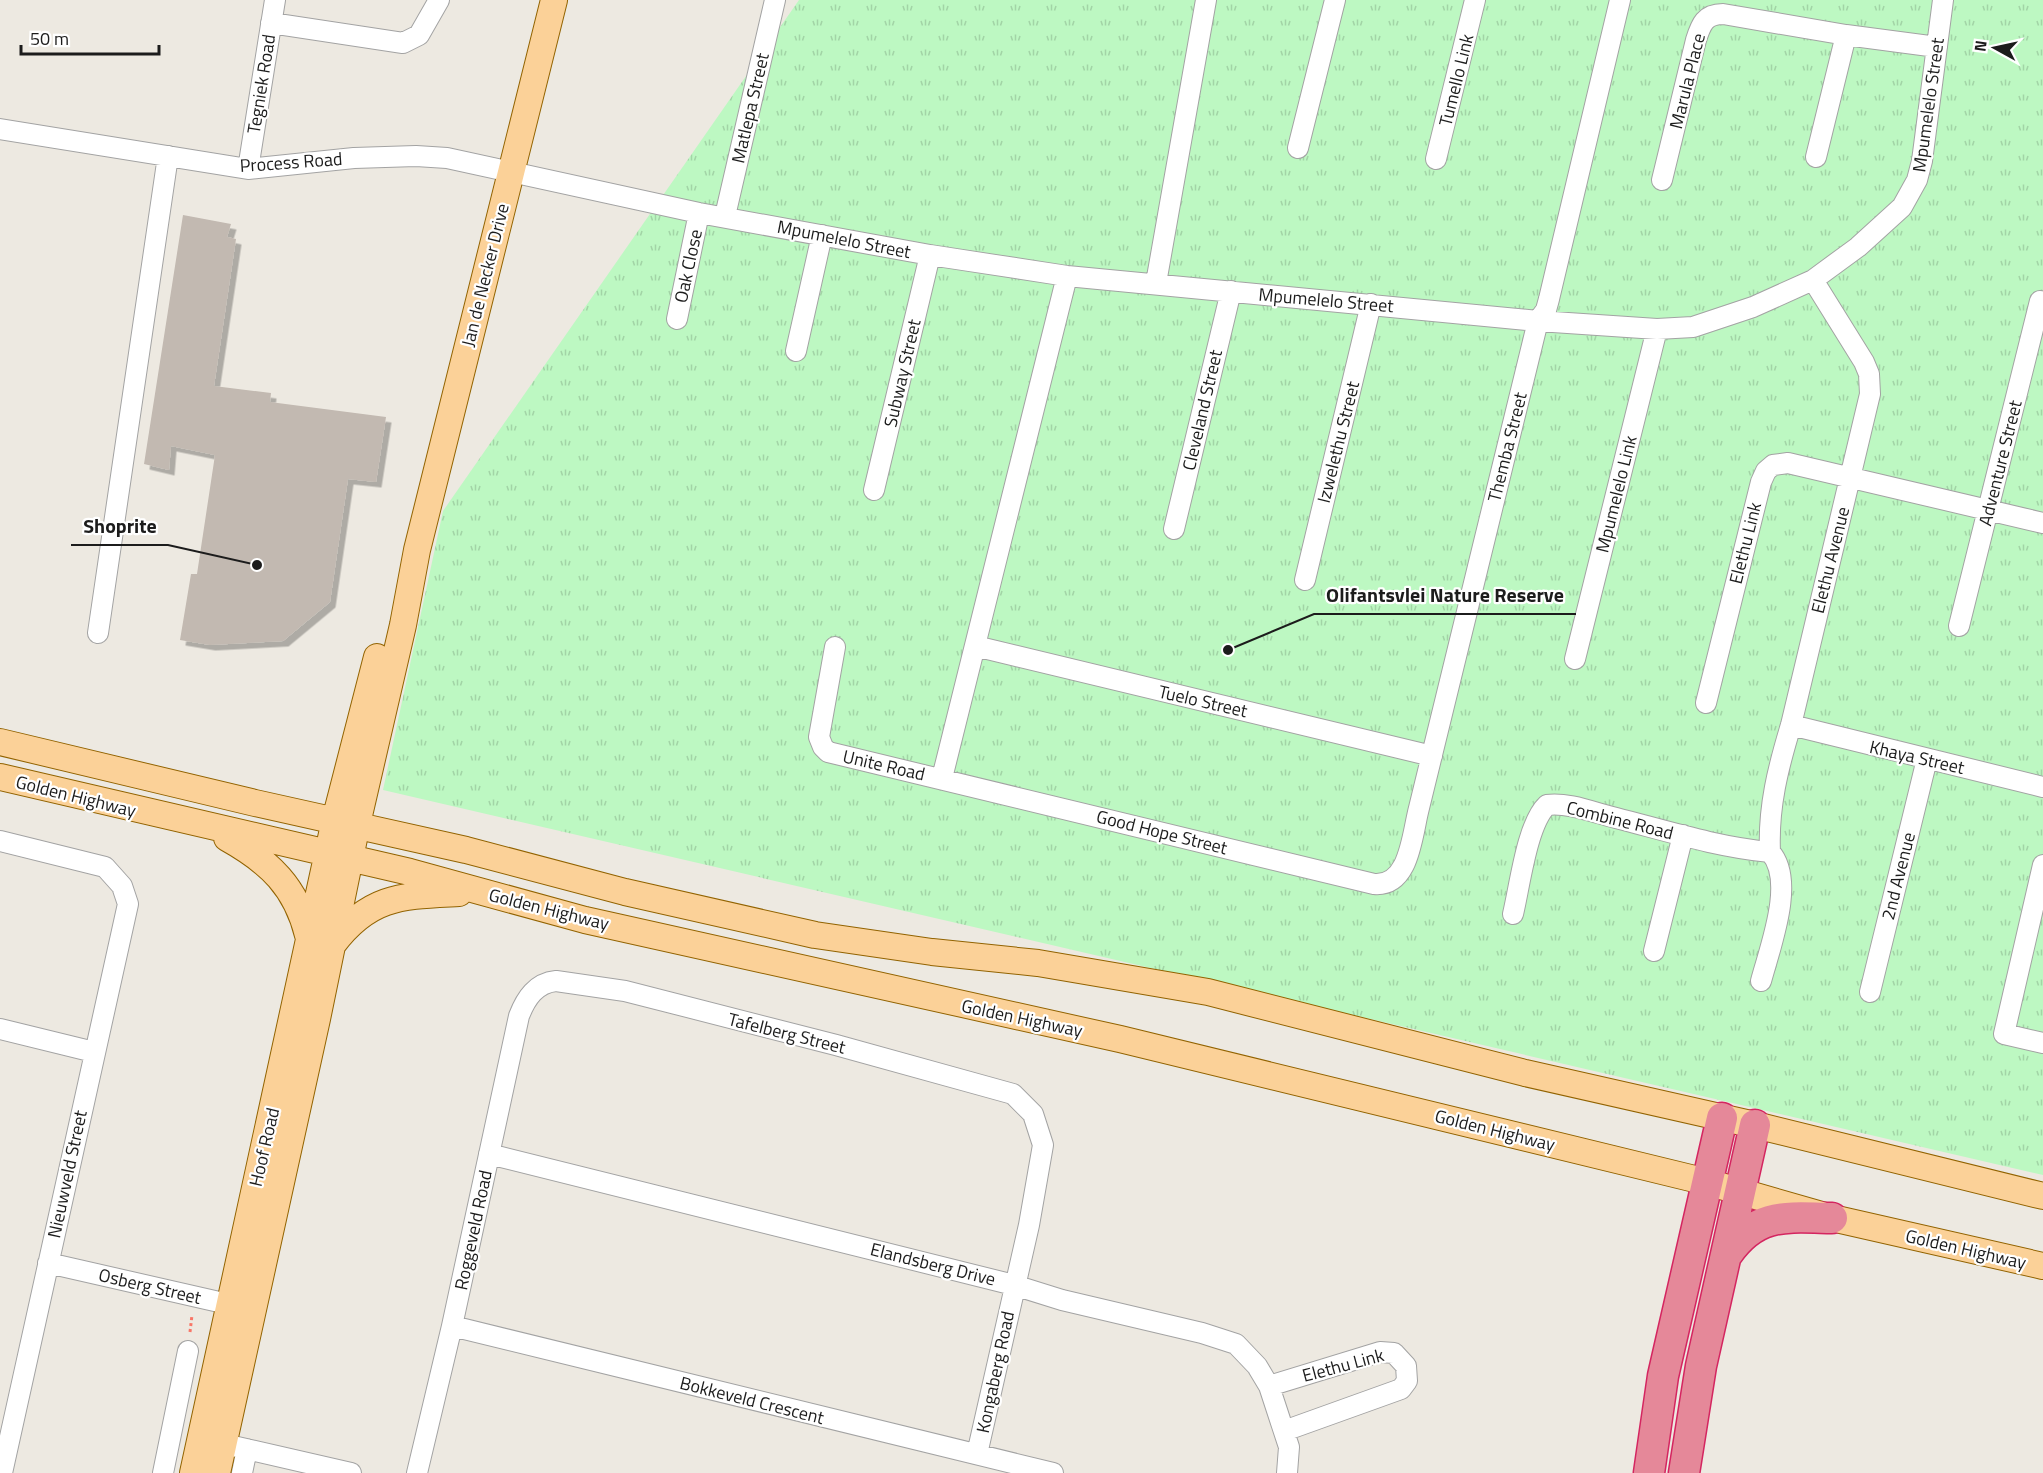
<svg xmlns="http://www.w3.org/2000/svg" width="2043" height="1473" viewBox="0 0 2043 1473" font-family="'Titillium Web',sans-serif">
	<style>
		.park { fill: url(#park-tufts) }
		.building { fill: #c2b9b1; filter: url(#shadow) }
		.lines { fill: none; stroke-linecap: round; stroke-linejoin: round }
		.minor-casing { stroke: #a3a3a3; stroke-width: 22 }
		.major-casing { stroke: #926301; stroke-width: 28 }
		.highway-casing { stroke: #d42560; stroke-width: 33 }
		.path { stroke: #f87667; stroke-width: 3; stroke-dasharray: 3 3; stroke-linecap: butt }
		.minor { stroke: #fff; stroke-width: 20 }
		.major { stroke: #fbd198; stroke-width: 26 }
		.highway { stroke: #e58899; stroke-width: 30 }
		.labels { text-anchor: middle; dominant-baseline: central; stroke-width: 4.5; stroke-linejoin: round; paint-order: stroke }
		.street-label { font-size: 18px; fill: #1c1c1c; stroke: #fff }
		.leader { fill: none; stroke: #1c1c1c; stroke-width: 2 }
		.callout-dot { fill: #1c1c1c; stroke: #fff; stroke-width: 2 }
		.callout-label { font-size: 20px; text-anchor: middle; font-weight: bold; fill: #1c1c1c; stroke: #fff; stroke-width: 4.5; stroke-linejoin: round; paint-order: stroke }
	</style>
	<defs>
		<pattern id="park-tufts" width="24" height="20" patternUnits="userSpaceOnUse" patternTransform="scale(1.5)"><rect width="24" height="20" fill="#bdf8c2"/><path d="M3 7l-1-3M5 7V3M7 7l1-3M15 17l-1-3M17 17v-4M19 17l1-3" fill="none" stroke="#a2d4a6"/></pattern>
		<filter id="shadow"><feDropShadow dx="5.5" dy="5.5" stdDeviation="0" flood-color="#0004"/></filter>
	</defs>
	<rect width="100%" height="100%" fill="#ede9e1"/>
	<path class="park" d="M799,0H2043V1175L383,790L443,511Z"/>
	<path class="building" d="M183,215L231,224L227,237L236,239L214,386L271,393L270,402L386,417L376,482L348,479L330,602L283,641L210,645L180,640L191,574H197L215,455L171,446L169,470L144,464Z"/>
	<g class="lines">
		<g class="minor-casing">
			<path id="minor" d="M271,23L403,43L419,35L439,0
				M0,129L248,169L354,158L416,156L447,158L699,213L930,255L1067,276L1538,321L1657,329L1693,327L1753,307L1813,280L1858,247L1902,207L1917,180L1922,161L1943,0
				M1298,148L1335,0
				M1816,157L1846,35
				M1436,159L1475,0
				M248,169L275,0
				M1662,180L1696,40C1701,24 1705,14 1723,14L1846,35L1937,47
				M725,216L775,0
				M1156,283L1206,0
				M677,319L699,213
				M796,351L822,235
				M874,490L930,255
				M1174,529L1231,291
				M1305,580L1371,304
				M1959,626L2040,301
				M98,633L168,156
				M975,646L1432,756
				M835,647L819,737L823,747L828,752L1374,884C1410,887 1412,834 1419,808L1538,321L1546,310L1549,299L1620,0
				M1575,659L1657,329
				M1706,703L1761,482L1766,471L1773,465L1788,463L2043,523
				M1791,725L2043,787
				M942,778L1067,276
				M0,841L105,867L122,886L128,904L2,1473
				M1770,852C1768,807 1778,768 1791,725L1870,394L1869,374L1864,362L1813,280
				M2043,865L2004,1034L2043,1043
				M1513,914C1520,885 1527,824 1547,805C1568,802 1595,813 1616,818C1667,831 1717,847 1770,852
				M1654,951L1683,835
				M1761,981C1770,947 1796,880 1770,852
				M1870,992L1927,759
				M0,1029L94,1052
				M489,1154L1014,1285L1062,1300L1202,1333L1236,1344L1257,1366L1269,1386L1289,1447L1287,1473
				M48,1263L241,1307
				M452,1326L1053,1473
				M1269,1386L1380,1352L1394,1353L1406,1366L1407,1381L1401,1389L1284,1431
				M211,1441L351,1473
				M163,1473L188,1351
				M242,1473L247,1449
				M417,1473L452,1326L519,1016C526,998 536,983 556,981L625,991L836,1045L1013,1094L1033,1114L1043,1145L1029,1225L977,1454"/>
		</g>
		<g class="major-casing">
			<path id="major" d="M0,742L255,803L466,850L625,892L815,935L932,952L1038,963L1208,992L1525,1073L1755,1125L2043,1196
				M0,777L410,872L585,920L1120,1039L1707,1182L1832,1218L2043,1266
				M227,838C270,862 296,887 308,935
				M333,944C370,895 403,896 459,893
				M193,1473L335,820L377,657
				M217,1473L317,1019L357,824L403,625L417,550L554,0"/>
		</g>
		<g class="highway-casing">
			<path id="highway" d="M1728,1253C1757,1212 1787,1217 1832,1218
				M1649,1473L1663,1376L1722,1118
				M1684,1473L1701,1366L1755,1125"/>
		</g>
		<path class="path" d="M190,1332L192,1315"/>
		<use href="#minor" class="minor"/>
		<use href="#major" class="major"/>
		<use href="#highway" class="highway"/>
	</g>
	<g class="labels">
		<g class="street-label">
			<text transform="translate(1456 80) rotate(-76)">Tumello Link</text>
			<text transform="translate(1687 81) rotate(-76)">Marula Place</text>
			<text transform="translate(261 84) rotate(-81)">Tegniek Road</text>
			<text transform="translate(1928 105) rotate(-82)">Mpumelelo Street</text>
			<text transform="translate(750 108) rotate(-77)">Matlepa Street</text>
			<text transform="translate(291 162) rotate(-4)">Process Road</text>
			<text transform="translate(844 239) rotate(11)">Mpumelelo Street</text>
			<text transform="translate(688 266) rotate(-78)">Oak Close</text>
			<text transform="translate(485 275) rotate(-76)">Jan de Necker Drive</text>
			<text transform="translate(1326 300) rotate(5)">Mpumelelo Street</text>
			<text transform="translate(902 373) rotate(-77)">Subway Street</text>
			<text transform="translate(1202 410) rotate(-77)">Cleveland Street</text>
			<text transform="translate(1338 442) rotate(-76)">Izwelethu Street</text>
			<text transform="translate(1507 447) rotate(-76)">Themba Street</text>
			<text transform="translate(2000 463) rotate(-76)">Adventure Street</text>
			<text transform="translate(1616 494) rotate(-76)">Mpumelelo Link</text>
			<text transform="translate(1745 543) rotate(-76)">Elethu Link</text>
			<text transform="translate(1830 560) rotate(-76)">Elethu Avenue</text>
			<text transform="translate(1203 701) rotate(13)">Tuelo Street</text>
			<text transform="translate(1917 757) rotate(13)">Khaya Street</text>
			<text transform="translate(884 765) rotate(13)">Unite Road</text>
			<text transform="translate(76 796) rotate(14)">Golden Highway</text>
			<text transform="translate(1620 820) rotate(14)">Combine Road</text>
			<text transform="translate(1162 832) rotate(14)">Good Hope Street</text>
			<text transform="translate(1898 876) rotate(-76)">2nd Avenue</text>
			<text transform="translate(549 909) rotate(14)">Golden Highway</text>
			<text transform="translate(1022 1018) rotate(12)">Golden Highway</text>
			<text transform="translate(787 1033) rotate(14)">Tafelberg Street</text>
			<text transform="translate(1495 1130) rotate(14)">Golden Highway</text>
			<text transform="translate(264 1147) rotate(-77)">Hoof Road</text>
			<text transform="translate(67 1174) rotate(-78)">Nieuwveld Street</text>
			<text transform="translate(473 1230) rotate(-78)">Roggeveld Road</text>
			<text transform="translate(1966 1249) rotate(13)">Golden Highway</text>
			<text transform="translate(933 1264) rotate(14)">Elandsberg Drive</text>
			<text transform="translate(150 1286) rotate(13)">Osberg Street</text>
			<text transform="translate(1343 1365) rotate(-15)">Elethu Link</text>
			<text transform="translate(995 1372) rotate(-78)">Kongaberg Road</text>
			<text transform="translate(752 1400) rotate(14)">Bokkeveld Crescent</text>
		</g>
	</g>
	<path class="leader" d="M257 565L168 545H71M1228 650L1314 614H1576"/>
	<g class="callout-dot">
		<circle cx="257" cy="565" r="6"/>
		<circle cx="1228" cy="650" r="6"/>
	</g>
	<g class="callout-label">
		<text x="120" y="533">Shoprite</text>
		<text x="1445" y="602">Olifantsvlei Nature Reserve</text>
	</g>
	<g transform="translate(1995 48) rotate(278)" stroke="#ffffff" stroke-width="4.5" paint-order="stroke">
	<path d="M0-4.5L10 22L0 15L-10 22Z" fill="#1c1c1c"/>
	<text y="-9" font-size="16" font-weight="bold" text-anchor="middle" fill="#1c1c1c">N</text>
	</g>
	<path d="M21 45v9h138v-9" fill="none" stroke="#1c1c1c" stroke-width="3"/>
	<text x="30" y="45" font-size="18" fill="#1c1c1c" stroke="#ffffff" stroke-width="4.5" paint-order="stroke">50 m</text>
</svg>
